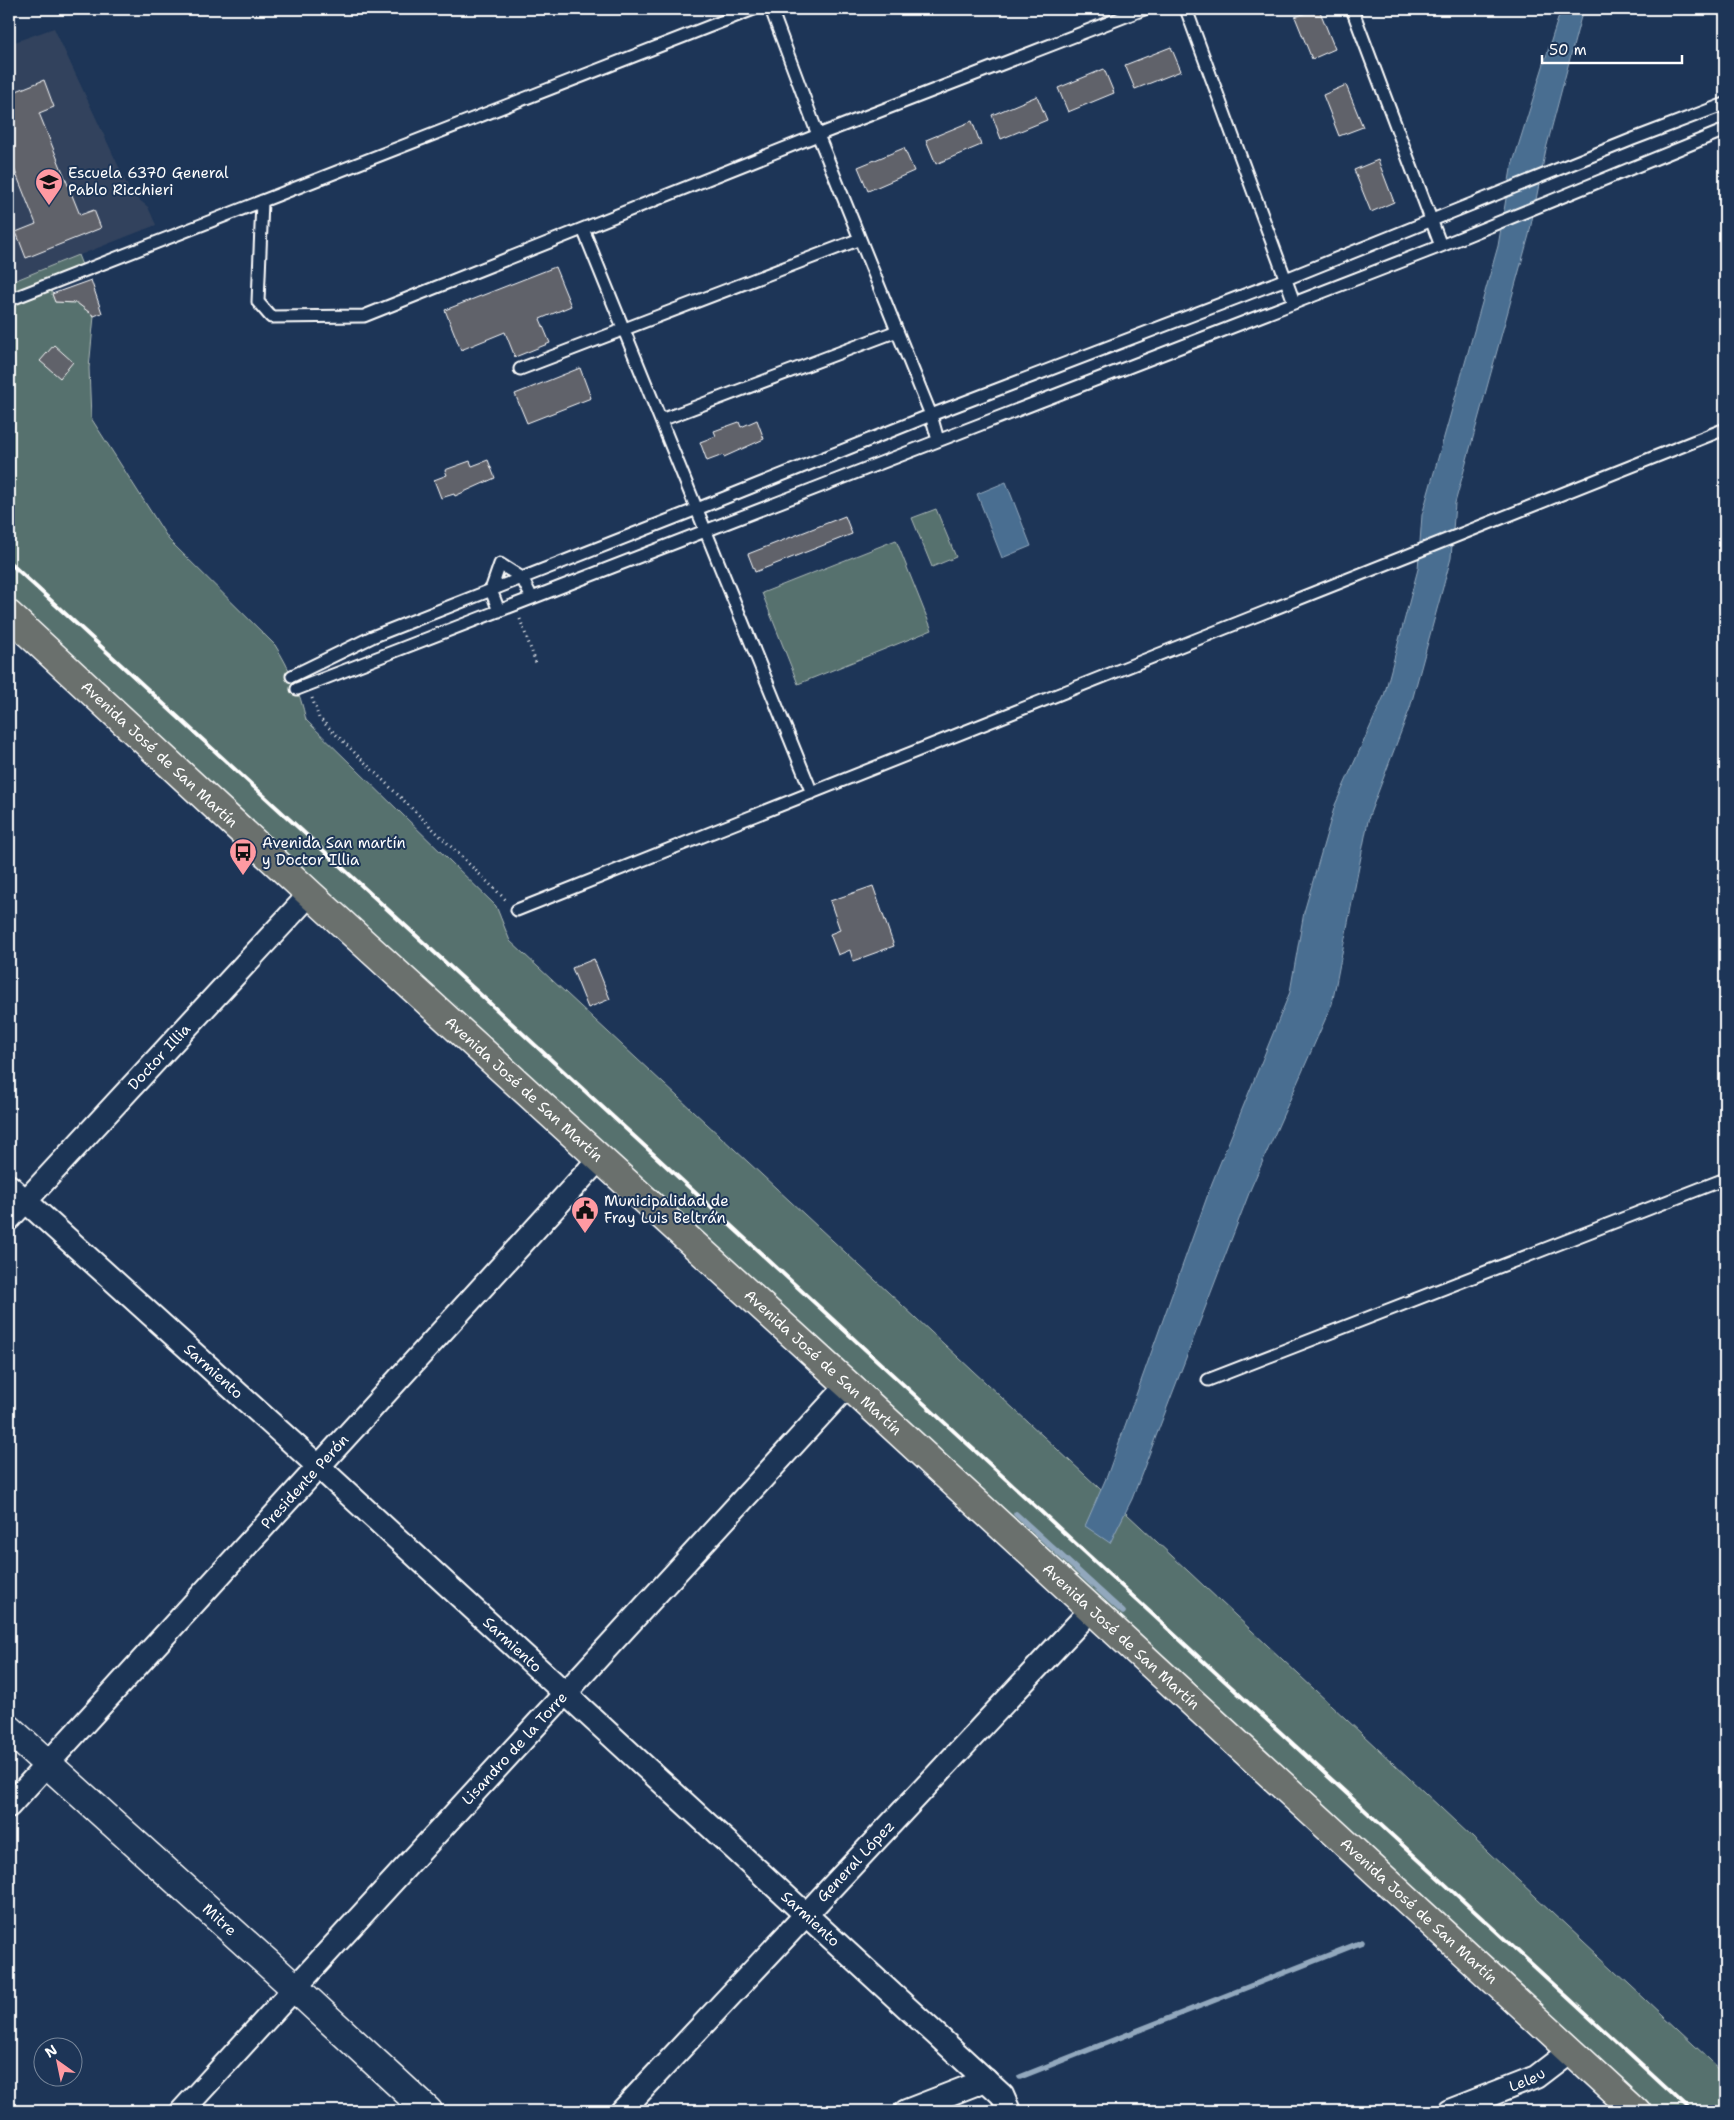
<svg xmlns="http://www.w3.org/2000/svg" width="1734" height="2120" viewBox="0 0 1734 2120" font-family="'Shantell Sans',sans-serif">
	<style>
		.built { fill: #31425d }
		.green { fill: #57716e; stroke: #abb8b6 }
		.water { fill: #496e91; stroke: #92a8bd }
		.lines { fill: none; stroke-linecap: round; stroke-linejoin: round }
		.stream { stroke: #92a8bd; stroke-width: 5.5 }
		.building { fill: #61626b; stroke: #fff }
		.service-casing { stroke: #fff; stroke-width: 15 }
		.minor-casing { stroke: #fff; stroke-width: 26 }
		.tertiary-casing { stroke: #fff; stroke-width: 31 }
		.primary-casing { stroke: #fff; stroke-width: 31 }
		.path { stroke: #fff; stroke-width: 3; stroke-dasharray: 1 4; stroke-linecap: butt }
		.service { stroke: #1d3557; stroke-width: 11 }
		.minor { stroke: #1d3557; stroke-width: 22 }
		.tertiary { stroke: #1d3557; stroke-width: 28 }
		.primary { stroke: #6a706d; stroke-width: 28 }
		.rail { stroke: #fff; stroke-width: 4 }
		.labels { text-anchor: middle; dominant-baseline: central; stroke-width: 4; stroke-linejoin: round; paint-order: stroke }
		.poi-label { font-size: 15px; fill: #fff; stroke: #1d3557; text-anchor: start }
		.street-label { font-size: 15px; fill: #fff; stroke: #1d3557 }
	</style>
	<rect width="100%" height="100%" fill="#1d3557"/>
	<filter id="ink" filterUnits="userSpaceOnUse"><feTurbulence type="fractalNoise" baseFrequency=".02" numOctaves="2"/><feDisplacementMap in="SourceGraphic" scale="10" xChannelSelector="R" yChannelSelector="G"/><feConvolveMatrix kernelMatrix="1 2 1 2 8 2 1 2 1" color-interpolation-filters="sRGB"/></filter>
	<g filter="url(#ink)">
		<path class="built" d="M54,28L131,193L148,207L156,225L9,283V44Z"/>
		<path class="green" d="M78,255L82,265L47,278L55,302L77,303L94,316L89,368L91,418L169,540L275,645C290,669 300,692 306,720L496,906L510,941L1141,1527L1725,2074V2111H1635L9,615V283Z
			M936,509L956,557L932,567L912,518Z
			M896,540L932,630L798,684L762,593Z"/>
		<path class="water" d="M1561,9H1583L1546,149L1529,235L1455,503L1451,558L1410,708L1369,816L1332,1004L1251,1188L1132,1499L1110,1543L1085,1526L1107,1476L1212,1183L1290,992L1304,912L1335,805L1384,696L1418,569L1422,515L1498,246L1511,169Z
			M1006,482L1031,546L1002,558L977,494Z"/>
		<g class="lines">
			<path class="stream" d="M1016,1514L1123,1612
				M1020,2077L1362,1942"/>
		</g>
		<path class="building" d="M1316,9H1319L1335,49L1312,59L1295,17Z
			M1171,47L1181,71L1135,89L1125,65Z
			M1104,69L1114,93L1068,112L1058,88Z
			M44,80L54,107L39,113L80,215L94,210L101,228L26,258L16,232L36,224L9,156V94Z
			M1346,85L1363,127L1339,136L1323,95Z
			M1037,96L1047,120L1001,139L992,115Z
			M972,121L981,145L936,164L926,140Z
			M904,148L914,171L868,191L858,167Z
			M1378,160L1394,202L1371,212L1354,170Z
			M555,267L571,306L540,319L550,343L515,357L505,332L461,350L445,310Z
			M91,280L102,313L94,316L77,303L55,302L52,294Z
			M54,345L73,362L60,378L40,361Z
			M580,368L591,398L527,423L515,394Z
			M757,420L764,439L724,457L723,455L707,461L700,442L716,436L714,431L739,422L741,427Z
			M488,460L495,478L455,496L454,494L441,498L434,480L447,475L445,470L470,461L472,466Z
			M845,516L852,534L755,572L748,554Z
			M873,886L894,946L853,961L850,950L838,955L830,934L840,930L830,901Z
			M594,959L610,999L588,1008L572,968Z"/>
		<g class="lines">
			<g class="service-casing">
				<path id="service" d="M771,9L818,135L931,415L938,440
					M1186,9L1294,302
					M1352,9L1441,246
					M262,201L258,302L271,317L364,316L818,135L1144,9
					M583,229L812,793
					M9,300L754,9
					M520,369L860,239
					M661,420L897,331
					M499,611L491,590L500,564L522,578L532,598
					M292,676L372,637L697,509L931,415L1286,279L1633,139L1725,104
					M297,689L1441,246L1725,130
					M517,910L1725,429
					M1208,1380L1725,1179"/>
			</g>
			<g class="minor-casing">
				<g id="minor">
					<path id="s1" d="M9,1186L318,1466L1002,2095L1009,2111"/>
					<path id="s2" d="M9,1219L310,894"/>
					<path id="s3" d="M9,1806L600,1158"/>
					<path id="s4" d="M182,2111L848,1385"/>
					<path id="s5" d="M622,2111L1091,1610"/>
					<path d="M906,2111L986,2080"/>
					<path id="s6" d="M1449,2111L1536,2077L1570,2051"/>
				</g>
			</g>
			<g class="tertiary-casing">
				<g id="tertiary">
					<path id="s7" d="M9,1729L295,1988L428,2111"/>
				</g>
			</g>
			<g class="primary-casing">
				<g id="primary">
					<path id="s8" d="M9,615L310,894L848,1385L1636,2111"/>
				</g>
			</g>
			<path class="path" d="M520,619L536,663
				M312,698L319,718L507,901"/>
			<use href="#service" class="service"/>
			<use href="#minor" class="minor"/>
			<use href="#tertiary" class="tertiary"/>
			<use href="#primary" class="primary"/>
			<path class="rail" d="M9,562L483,997L1691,2111"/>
		</g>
	</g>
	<defs>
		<g id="school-pin" transform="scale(1.4375)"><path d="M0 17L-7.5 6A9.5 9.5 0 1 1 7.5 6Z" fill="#ff9aa2" stroke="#1d3557"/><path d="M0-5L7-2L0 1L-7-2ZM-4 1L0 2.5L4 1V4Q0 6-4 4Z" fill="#111"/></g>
		<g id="bus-pin" transform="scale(1.4375)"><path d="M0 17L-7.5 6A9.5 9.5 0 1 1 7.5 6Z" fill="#ff9aa2" stroke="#1d3557"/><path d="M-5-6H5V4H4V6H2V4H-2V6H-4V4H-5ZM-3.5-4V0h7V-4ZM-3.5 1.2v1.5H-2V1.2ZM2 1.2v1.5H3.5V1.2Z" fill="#111"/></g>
		<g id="civic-pin" transform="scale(1.4375)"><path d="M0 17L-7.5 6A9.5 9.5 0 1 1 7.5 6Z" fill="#ff9aa2" stroke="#1d3557"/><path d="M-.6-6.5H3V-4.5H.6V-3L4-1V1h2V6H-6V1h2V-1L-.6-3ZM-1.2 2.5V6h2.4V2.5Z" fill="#111"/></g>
	</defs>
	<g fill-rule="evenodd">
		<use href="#school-pin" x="49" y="182"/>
		<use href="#bus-pin" x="243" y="852"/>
		<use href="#civic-pin" x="585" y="1210"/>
	</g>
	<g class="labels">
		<g class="poi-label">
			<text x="68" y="173">Escuela 6370 General<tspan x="68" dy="17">Pablo Ricchieri</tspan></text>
			<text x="262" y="843">Avenida San martín<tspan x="262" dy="17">y Doctor Illia</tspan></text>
			<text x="604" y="1201">Municipalidad de<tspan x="604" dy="17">Fray Luis Beltrán</tspan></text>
		</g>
		<g class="street-label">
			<text stroke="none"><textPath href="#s8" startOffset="205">Avenida José de San Martín</textPath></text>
			<text stroke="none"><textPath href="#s2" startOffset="221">Doctor Illia</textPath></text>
			<text stroke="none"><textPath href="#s8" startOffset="700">Avenida José de San Martín</textPath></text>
			<text stroke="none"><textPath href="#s8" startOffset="1105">Avenida José de San Martín</textPath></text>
			<text stroke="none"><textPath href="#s1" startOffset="276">Sarmiento</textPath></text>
			<text stroke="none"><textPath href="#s3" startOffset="439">Presidente Perón</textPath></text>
			<text stroke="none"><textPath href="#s8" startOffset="1510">Avenida José de San Martín</textPath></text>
			<text stroke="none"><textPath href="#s1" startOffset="681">Sarmiento</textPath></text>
			<text stroke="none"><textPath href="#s4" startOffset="492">Lisandro de la Torre</textPath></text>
			<text stroke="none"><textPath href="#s5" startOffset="342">General López</textPath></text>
			<text stroke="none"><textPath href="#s8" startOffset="1915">Avenida José de San Martín</textPath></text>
			<text stroke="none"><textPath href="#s7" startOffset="284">Mitre</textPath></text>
			<text stroke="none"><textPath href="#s1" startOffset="1086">Sarmiento</textPath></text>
			<text stroke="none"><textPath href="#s6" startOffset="84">Leleu</textPath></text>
		</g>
	</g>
	<rect width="1734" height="2120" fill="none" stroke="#1d3557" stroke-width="30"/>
	<rect x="15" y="15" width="1704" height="2090" fill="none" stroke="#fff" stroke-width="2" filter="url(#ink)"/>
	<g transform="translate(58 2062) rotate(327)"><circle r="24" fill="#1d3557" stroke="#77869a"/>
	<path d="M0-4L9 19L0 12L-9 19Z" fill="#ff9aa2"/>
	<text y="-8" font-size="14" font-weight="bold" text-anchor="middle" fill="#ffffff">N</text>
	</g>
	<path d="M1542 55v8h140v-8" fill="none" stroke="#ffffff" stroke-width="2.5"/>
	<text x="1549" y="55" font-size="15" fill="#ffffff" stroke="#1d3557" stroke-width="4" paint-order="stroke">50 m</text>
</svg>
